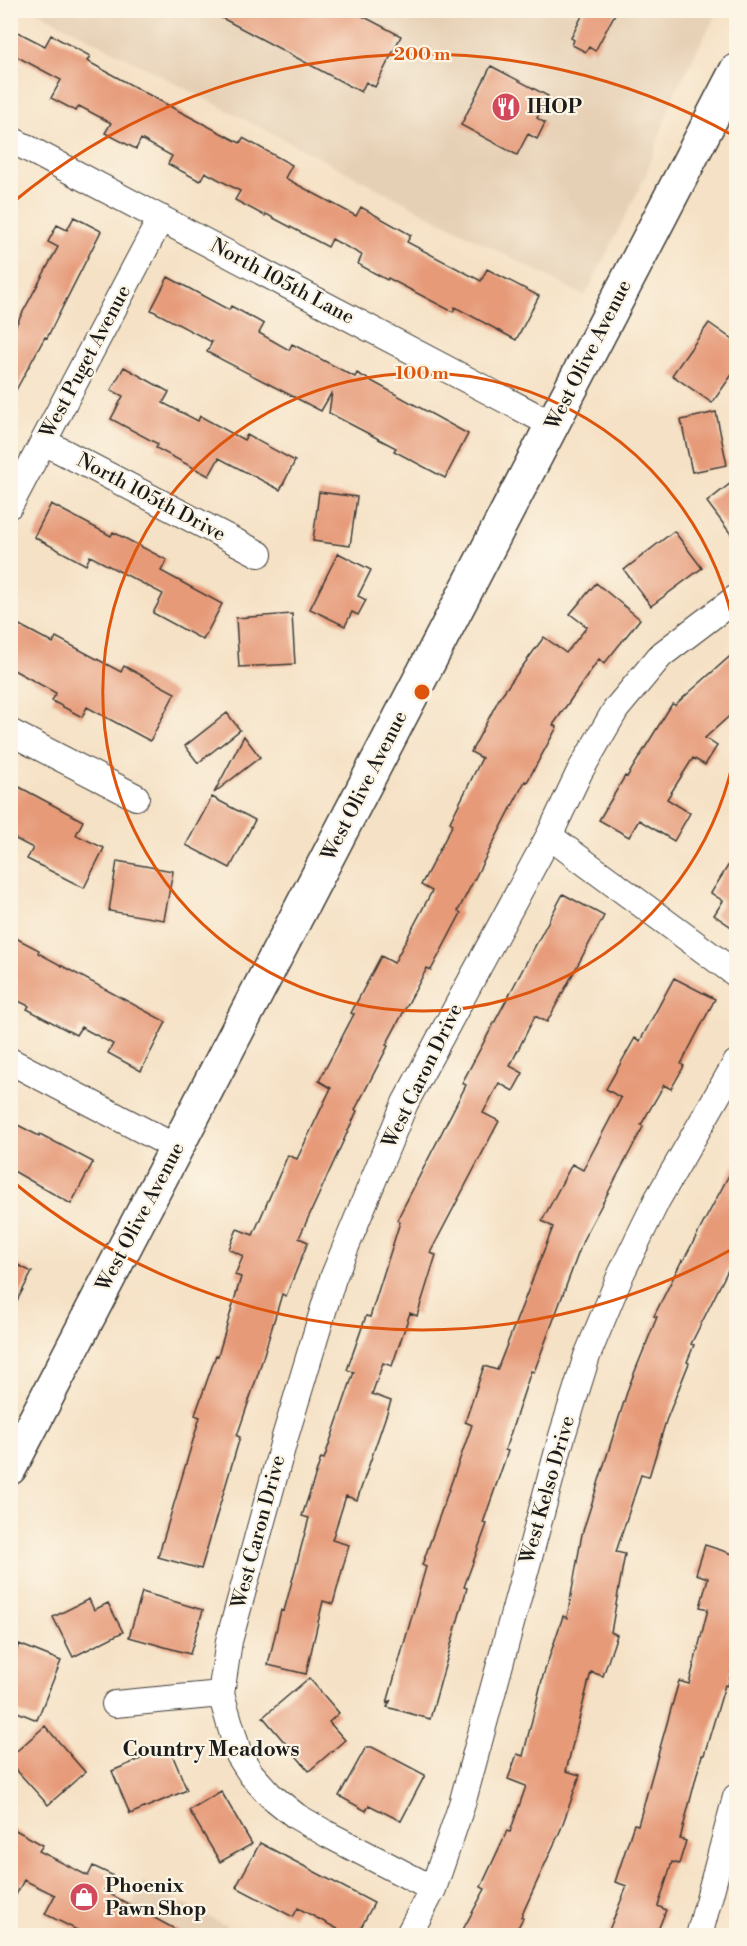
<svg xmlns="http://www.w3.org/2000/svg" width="747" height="1946" viewBox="0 0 747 1946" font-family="'Libre Bodoni',serif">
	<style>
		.built { fill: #e6d0b5 }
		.building { fill: #e69a78 }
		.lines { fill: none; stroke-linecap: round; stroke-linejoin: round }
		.minor-casing { stroke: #3d3a35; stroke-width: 28 }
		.secondary-casing { stroke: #3d3a35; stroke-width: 36 }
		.minor { stroke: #fff; stroke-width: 26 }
		.secondary { stroke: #fff; stroke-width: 33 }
		.ring { fill: none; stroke: #de560d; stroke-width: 3 }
		.labels { text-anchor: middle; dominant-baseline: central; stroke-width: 4.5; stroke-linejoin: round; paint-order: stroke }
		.poi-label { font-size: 20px; font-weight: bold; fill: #1c1c1c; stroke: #fcf5e5; text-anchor: start }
		.street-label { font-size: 20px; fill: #1c1c1c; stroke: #fcf5e5 }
		.neighbourhood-label { font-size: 21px; font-weight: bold; fill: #1c1c1c; stroke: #fcf5e5 }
		.centre { fill: #de560d; stroke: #fcf5e5; stroke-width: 3 }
		.ring-label { font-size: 18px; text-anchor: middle; font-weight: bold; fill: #de560d; stroke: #fcf5e5; stroke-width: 4.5; stroke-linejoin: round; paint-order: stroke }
	</style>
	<rect width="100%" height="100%" fill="#fcf5e5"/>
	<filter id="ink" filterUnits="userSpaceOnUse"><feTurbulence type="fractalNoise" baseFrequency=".0167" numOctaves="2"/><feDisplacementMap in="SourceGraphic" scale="12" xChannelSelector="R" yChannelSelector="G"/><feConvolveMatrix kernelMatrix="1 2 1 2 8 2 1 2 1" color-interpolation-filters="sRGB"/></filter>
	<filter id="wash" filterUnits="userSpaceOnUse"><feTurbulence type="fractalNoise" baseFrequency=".008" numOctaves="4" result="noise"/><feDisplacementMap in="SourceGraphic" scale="24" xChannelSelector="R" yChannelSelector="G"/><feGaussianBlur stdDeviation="1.35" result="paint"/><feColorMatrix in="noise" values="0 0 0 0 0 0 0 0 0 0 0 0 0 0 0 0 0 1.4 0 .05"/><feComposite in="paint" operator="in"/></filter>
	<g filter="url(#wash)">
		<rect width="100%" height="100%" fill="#f5e1c5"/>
		<path class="built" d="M36,11H718L675,92L645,177L585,296Z
			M143,1883L244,1935L115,1936Z"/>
		<g id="blocks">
			<path class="building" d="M207,10H351L401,36L375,87L366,82L361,92Z
				M585,10H617L595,51L589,47L586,52L572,45L574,40L571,38Z
				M10,28L45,46L51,35L90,56L87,61L175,109L240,143L243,138L292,165L285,178L356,216L361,207L411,235L407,242L481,281L487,269L539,296L516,340L455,307L453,312L388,278L387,280L358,264L362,255L332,239L328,247L266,214L265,216L235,200L240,191L205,172L200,181L168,164L172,156L141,139L136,149L105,133L111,123L79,106L76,111L51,98L61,80L10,53Z
				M491,66L548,96L537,118L545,123L537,139L528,134L517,155L461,125Z
				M74,217L101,231L47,338L45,337L10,401V336L58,247L48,242L57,225L67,230Z
				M168,277L229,310L231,306L264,324L259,333L289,350L292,344L355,377L357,373L468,434L445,478L394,451L396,448L329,413L332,392L321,411L207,352L212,342L151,310Z
				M709,323L736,342V369L712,403L672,375Z
				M124,367L169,392L163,403L198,421L200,416L244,440L247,435L295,461L280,490L219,458L209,476L156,448L158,444L111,419L123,396L111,390Z
				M716,412L727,465L692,472L681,420Z
				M736,479V541L707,502Z
				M319,492L357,497L350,546L313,541Z
				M51,504L111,536L113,532L167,560L161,571L222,604L203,640L153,613L163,594L90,556L86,565L34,537Z
				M674,531L702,568L651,606L624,570Z
				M338,553L371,570L358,596L366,600L358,615L352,612L345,626L310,609Z
				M596,583L640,619L604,664L599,659L553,725L557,727L527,782L525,781L458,911L461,913L431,970L427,968L386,1045L388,1046L355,1110L357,1111L299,1238L308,1242L286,1296L282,1294L259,1371L237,1436L240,1437L201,1569L158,1557L200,1417L195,1415L216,1355L218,1356L241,1277L235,1275L243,1256L229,1249L237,1229L253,1235L288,1155L297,1159L331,1088L319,1081L354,1014L351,1013L381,956L394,963L432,891L421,885L453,824L450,822L482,758L471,752L500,697L544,637L566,653L587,627L570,614Z
				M292,614L295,664L239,667L236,618Z
				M10,620L53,643L56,637L121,672L124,666L175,693L150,741L87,707L82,717L52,701L56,693L10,668Z
				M736,651V710L705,738L717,746L705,765L693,758L667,799L690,813L674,841L639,820L629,837L599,820L625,776L627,777L672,704L675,705Z
				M227,713L240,730L198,763L185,746Z
				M244,736L260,757L214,793Z
				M10,782L83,821L76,835L104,848L84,888L27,859L33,848L10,836Z
				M212,797L255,820L230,868L186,845Z
				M736,853V930L714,915L723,901L711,893Z
				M117,861L173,871L164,920L109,911Z
				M563,894L604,916L547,1022L535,1016L510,1066L523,1073L513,1091L499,1083L483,1113L499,1121L430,1253L436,1255L417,1316L410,1313L392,1366L383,1363L372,1394L391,1401L357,1500L346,1496L332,1540L349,1545L333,1604L323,1601L306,1674L268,1665L281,1610L284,1611L309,1518L302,1516L321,1458L324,1459L354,1372L347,1370L366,1316L370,1317L400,1222L397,1220L466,1085L462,1083Z
				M10,935L39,950L38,953L166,1022L141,1071L108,1053L113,1044L81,1027L76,1035L27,1009L29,1006L10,997Z
				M674,978L715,999L681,1064L684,1066L671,1089L664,1085L641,1125L643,1127L584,1238L534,1372L531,1371L505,1450L508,1451L483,1523L487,1524L464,1587L467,1588L430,1719L387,1707L391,1700L387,1703L426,1567L422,1565L472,1425L465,1422L484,1366L497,1370L553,1227L542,1221L572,1164L583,1170L621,1098L606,1089L635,1038L640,1041Z
				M10,1121L39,1136L40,1134L93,1162L71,1204L10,1169Z
				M736,1162V1272L729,1268L691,1344L694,1345L687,1362L689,1363L666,1421L649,1477L641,1475L616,1552L625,1554L611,1632L617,1635L603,1676L591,1672L566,1771L580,1775L561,1829L521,1917L523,1918L514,1935H460L485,1889L481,1887L507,1831L510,1832L526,1786L508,1779L517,1754L523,1756L543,1676L563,1616L567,1618L582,1534L629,1386L657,1317L654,1316L682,1260L683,1261Z
				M10,1261L32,1272L10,1314Z
				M705,1545L736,1555V1651L728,1686L725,1685L704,1755H702L680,1839L686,1841L679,1864L672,1862L658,1906L666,1910L656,1935H607L627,1886L615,1882L634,1824L638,1825L679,1681L689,1684L708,1609L700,1607L708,1578L696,1574Z
				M142,1592L203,1610L190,1654L129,1637Z
				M89,1599L94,1610L108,1603L123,1632L73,1657L53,1617Z
				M19,1644L61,1661L37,1720L10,1709V1665Z
				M309,1678L339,1713L329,1722L345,1740L309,1771L263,1717Z
				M45,1726L85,1772L48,1805L10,1763V1757Z
				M169,1747L187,1790L130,1814L112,1771Z
				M366,1747H372L425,1775L401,1821L369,1805L366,1811L339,1796Z
				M221,1791L252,1844L220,1862L189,1810Z
				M10,1827L43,1845L39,1851L88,1876L93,1866L112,1875L104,1891L186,1935H87L45,1914L55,1895L24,1880L10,1906Z
				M260,1843L374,1903L357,1935H349L298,1908L293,1917L236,1887Z"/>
		</g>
	</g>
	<g filter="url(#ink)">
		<use href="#blocks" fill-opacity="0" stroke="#3d3a35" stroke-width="1.5"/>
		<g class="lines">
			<g class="minor-casing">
				<path id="minor" d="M10,139L553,425
					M44,442L259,554
					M10,505L161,218
					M10,732L136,797
					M549,836L736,974
					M10,1061L177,1148
					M115,1704L221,1694
					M433,1889L327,1834L296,1816L270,1795L251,1774L239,1755L221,1694L229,1641L285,1437L333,1278L405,1103L549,836L580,771L616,709L661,655L736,598
					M408,1936L433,1889L462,1804L562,1436L587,1356L621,1274L657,1200L736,1063
					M699,1936L736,1797"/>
			</g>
			<g class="secondary-casing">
				<path id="secondary" d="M10,1468L736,71"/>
			</g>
			<use href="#minor" class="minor"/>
			<use href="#secondary" class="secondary"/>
		</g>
	</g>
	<g class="ring">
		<path d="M736 747A319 319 0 1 1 736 637"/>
		<path d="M736 1247A638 638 0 0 1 12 1181M12 203A638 638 0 0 1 736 137"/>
	</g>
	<defs>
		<g id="restaurant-disc" transform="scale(1.5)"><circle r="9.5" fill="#d1495b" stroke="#fcf5e5"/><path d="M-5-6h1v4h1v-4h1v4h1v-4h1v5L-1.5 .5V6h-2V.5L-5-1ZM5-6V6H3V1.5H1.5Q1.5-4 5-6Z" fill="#fff"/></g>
		<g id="shop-disc" transform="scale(1.5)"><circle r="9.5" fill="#d1495b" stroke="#fcf5e5"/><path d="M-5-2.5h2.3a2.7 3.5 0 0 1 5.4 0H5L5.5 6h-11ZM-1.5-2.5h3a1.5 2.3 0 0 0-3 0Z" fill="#fff"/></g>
	</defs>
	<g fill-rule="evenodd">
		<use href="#restaurant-disc" x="506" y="107"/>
		<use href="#shop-disc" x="84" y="1897"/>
	</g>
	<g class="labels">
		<g class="poi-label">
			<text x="527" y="107">IHOP</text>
			<text x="105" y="1886">Phoenix<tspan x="105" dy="23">Pawn Shop</tspan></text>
		</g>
		<g class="street-label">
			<text transform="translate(282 282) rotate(28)">North 105th Lane</text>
			<text transform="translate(589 355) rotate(-63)">West Olive Avenue</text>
			<text transform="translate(86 362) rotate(-62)">West Puget Avenue</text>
			<text transform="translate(151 498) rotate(28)">North 105th Drive</text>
			<text transform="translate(365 786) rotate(-63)">West Olive Avenue</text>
			<text transform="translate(423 1076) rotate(-64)">West Caron Drive</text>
			<text transform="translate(141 1217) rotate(-62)">West Olive Avenue</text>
			<text transform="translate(548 1490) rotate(-74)">West Kelso Drive</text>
			<text transform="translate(259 1532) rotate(-75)">West Caron Drive</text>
		</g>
		<g class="neighbourhood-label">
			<text x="211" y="1750">Country Meadows</text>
		</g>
	</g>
	<circle cx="422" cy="692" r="9" class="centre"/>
	<g class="ring-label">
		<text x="422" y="60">200 m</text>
		<text x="422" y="379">100 m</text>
	</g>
	<rect width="747" height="1946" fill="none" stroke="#fcf5e5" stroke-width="36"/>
</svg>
